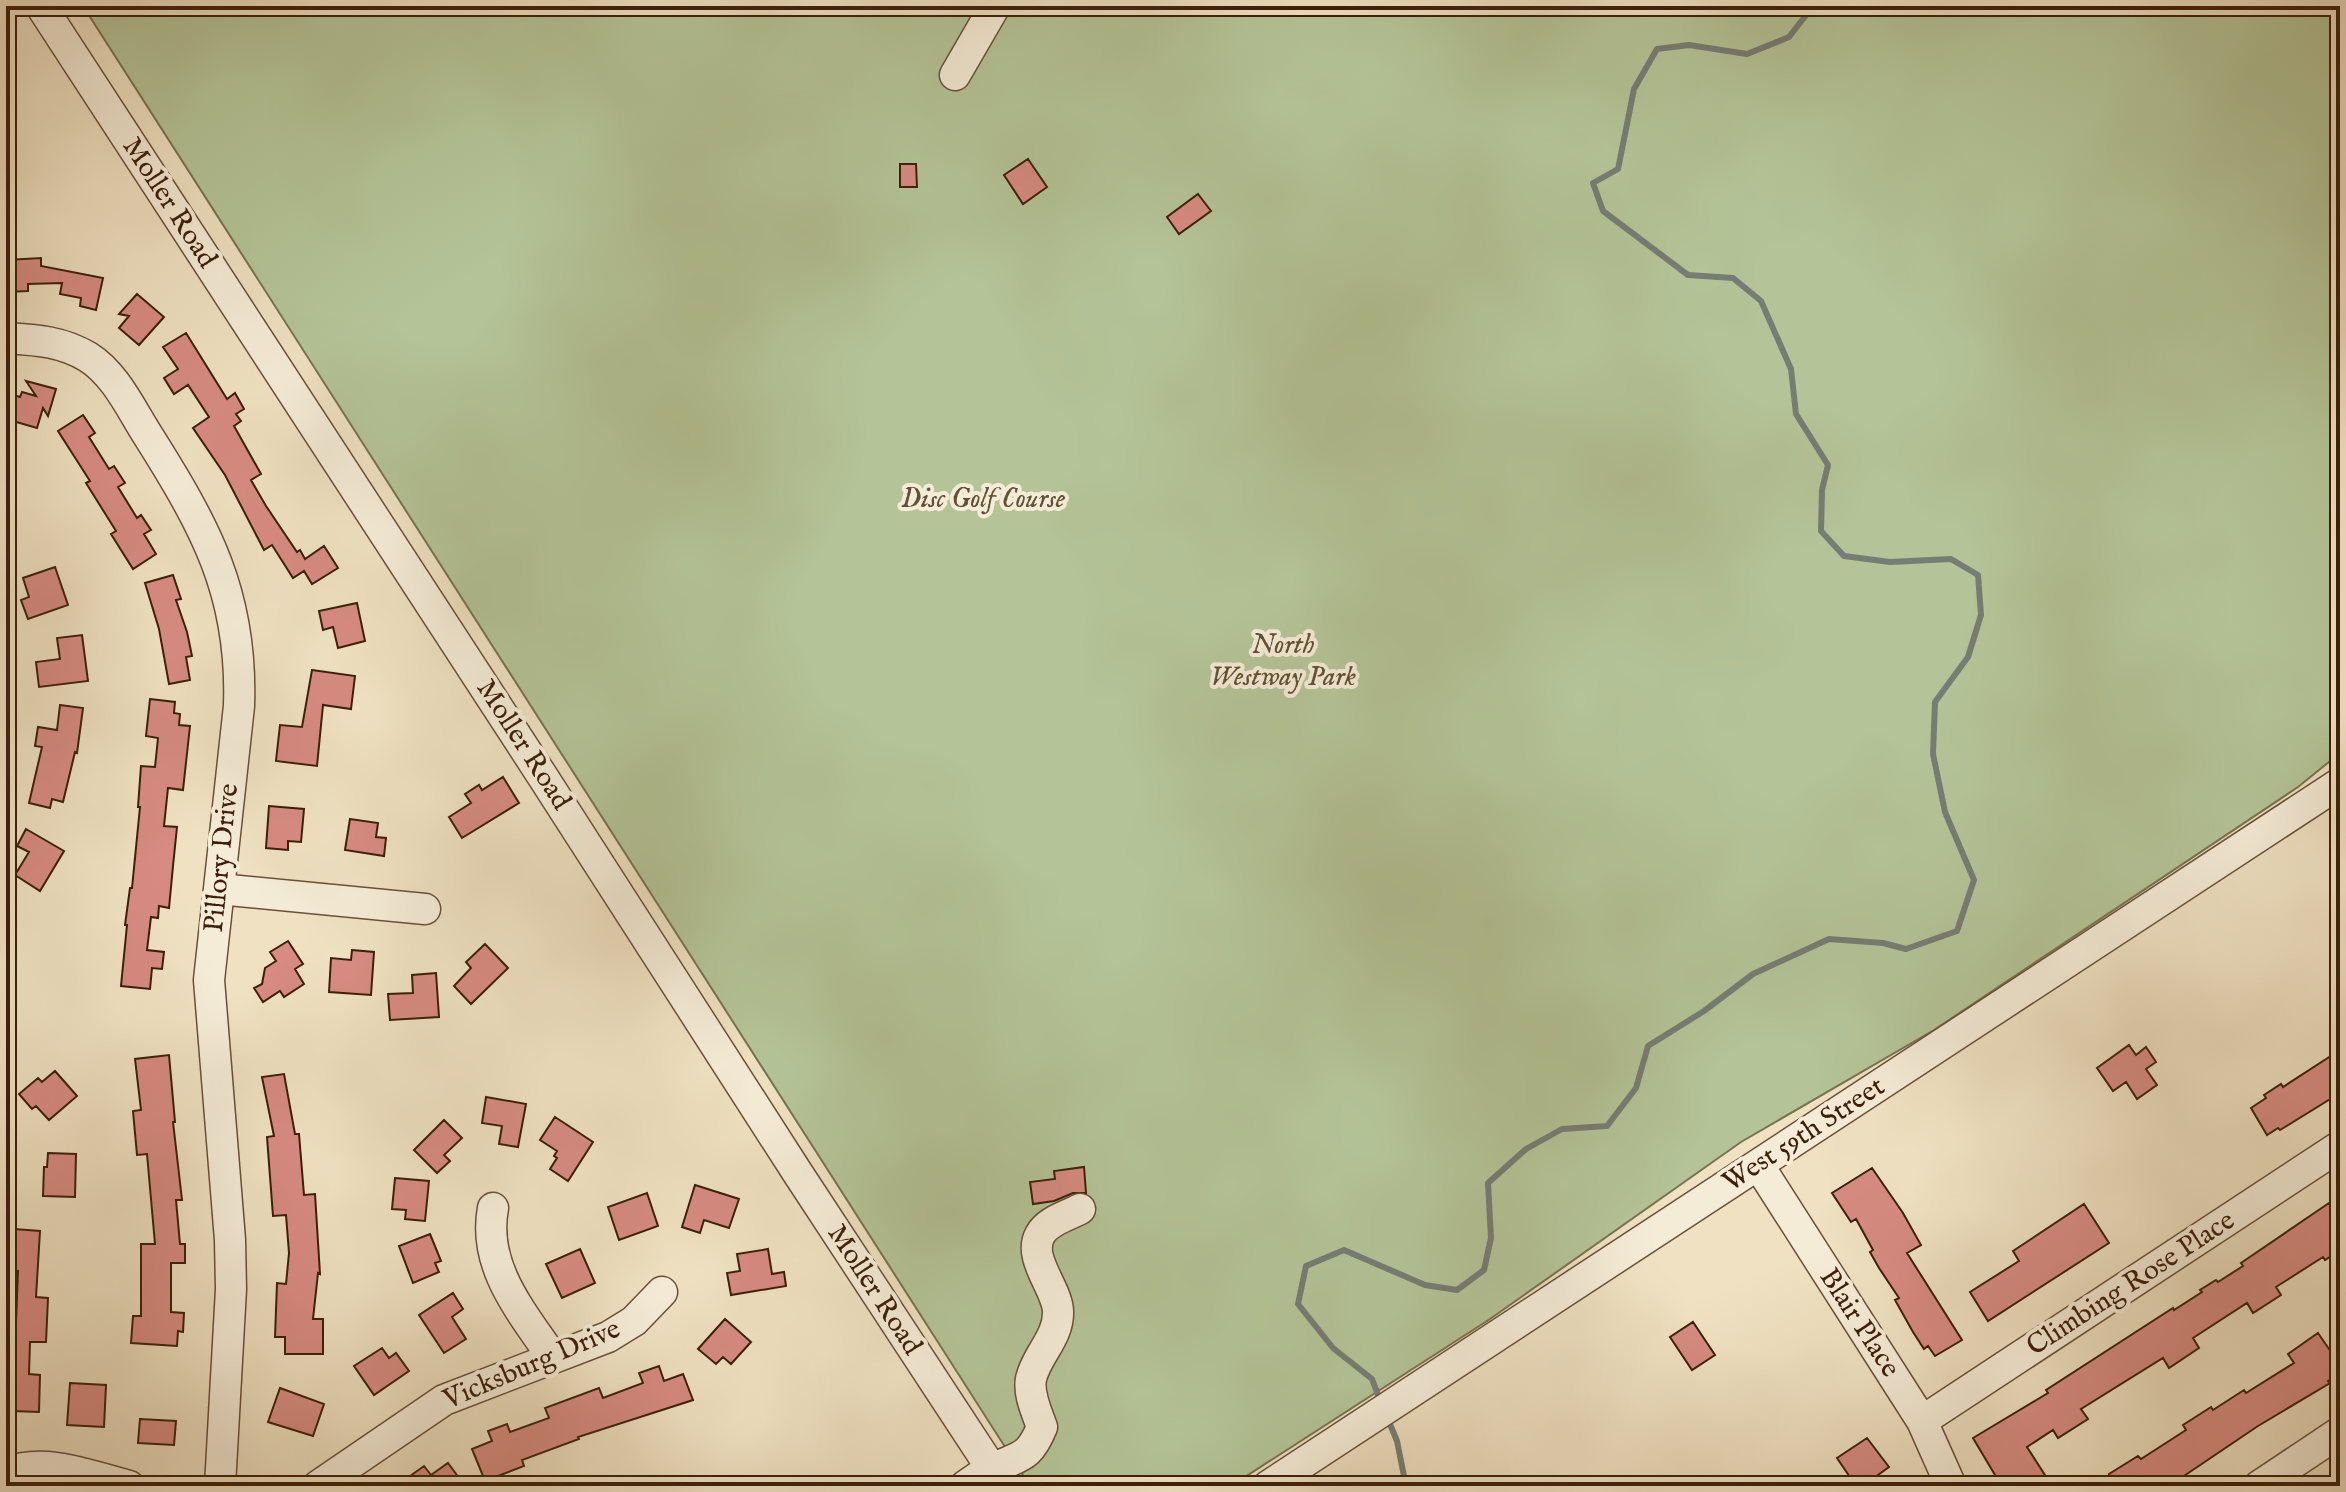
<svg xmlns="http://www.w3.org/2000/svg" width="2346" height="1492" viewBox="0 0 2346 1492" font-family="'IM FELL English',serif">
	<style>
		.green { fill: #b4c498; stroke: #787251; stroke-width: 2 }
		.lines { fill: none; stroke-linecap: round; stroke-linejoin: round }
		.stream { stroke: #767d74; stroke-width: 6 }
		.building { fill: #d78b82; stroke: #3c1f0a; stroke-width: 2 }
		.minor-casing { stroke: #695038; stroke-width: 33 }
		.minor { stroke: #f5ecd7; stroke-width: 30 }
		.labels { text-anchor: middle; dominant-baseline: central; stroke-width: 8; stroke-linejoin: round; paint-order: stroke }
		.street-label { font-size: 28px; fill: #3c1f0a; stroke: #f5ecd7 }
		.park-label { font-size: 28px; font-style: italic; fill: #605135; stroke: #f5ecd7 }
	</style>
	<rect width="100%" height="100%" fill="#efe1c2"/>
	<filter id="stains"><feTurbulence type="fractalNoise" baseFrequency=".0025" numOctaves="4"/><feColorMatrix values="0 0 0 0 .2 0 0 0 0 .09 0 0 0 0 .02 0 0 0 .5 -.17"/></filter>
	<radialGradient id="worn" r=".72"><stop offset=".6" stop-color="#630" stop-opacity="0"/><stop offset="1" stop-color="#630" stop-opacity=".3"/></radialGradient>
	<path class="green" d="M83,6H2336L2340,13V753L2298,787L1934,1030L1741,1142L1490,1319L1231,1486H1030Z"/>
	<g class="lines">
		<path class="stream" d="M1381,1403L1372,1379L1333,1348L1298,1304L1306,1266L1344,1250L1425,1285L1457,1290L1484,1270L1491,1238L1488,1183L1526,1149L1562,1129L1607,1126L1636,1088L1648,1046L1704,1011L1753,974L1829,939L1883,943L1906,949L1957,931L1974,880L1945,812L1933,754L1935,702L1968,657L1981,615L1978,575L1951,559L1890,562L1844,556L1821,531L1822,490L1828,465L1796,414L1791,369L1761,301L1733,278L1688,275L1603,211L1593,183L1618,169L1634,89L1657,49L1689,45L1747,54L1789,37L1813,6
			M1387,1417L1397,1441L1406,1486"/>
	</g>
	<path class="building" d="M1028,159L1047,187L1023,204L1004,175Z
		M900,164H916L917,187H900Z
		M1198,194L1211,211L1179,234L1167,217Z
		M41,258V266L103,278L96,310L80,306L81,298L60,294L62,283L28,284V291L6,292V260Z
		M137,294L164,317L139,345L119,328L129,316L119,314Z
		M186,333L227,399L235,393L244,409L236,414L241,421L234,426L261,474L251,480L266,506L297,552L300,550L305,559L324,546L338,568L312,584L304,571L293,578L272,545L264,550L225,475L193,428L209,417L188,385L174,394L164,378L178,369L163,347Z
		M26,381L56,389L48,416L43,408L37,428L6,419L11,394L20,397L22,392L36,396Z
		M83,415L95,433L89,437L109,469L114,466L125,483L118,487L137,518L141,515L151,530L144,534L156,554L133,569L111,534L116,531L86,483L90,481L58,431Z
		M55,567L68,605L28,619L21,600L29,597L23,578Z
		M173,575L181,599L176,600L187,632L192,656L186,657L190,680L169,684L159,629L145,583Z
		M357,603L365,641L338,648L333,627L323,630L319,611Z
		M82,635L88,681L39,687L36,662L60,659L57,638Z
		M312,670L355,676L351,709L323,705L317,766L276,761L280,725L302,727Z
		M150,699L175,702L174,713L180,714L179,725L190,726L183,790L168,788L164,826L177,827L173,866L169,908L159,906L158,918L151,917L147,950L164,952L162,969L152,968L150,989L121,986L127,925H125L130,888H132L140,807H138L141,766L155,767L158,738L146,736Z
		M60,705L83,708L77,753L75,752L63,802L52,799L50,808L29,803L42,747L35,746L38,727L57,730Z
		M503,777L519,803L462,838L449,817L471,803L465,794L479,785L482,790Z
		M269,806L304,809L301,842L288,841V850L266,848Z
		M350,819L378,823L376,837L386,838L384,856L345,850Z
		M26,829L64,851L40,891L15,875L29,852L17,846Z
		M288,941L303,964L295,969L304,984L284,997L280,991L263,1002L254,988L262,984L265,968L276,961L270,952Z
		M485,944L508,968L471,1004L454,986L471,968L466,962Z
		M352,950L374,952L371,995L329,992L331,958L351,960Z
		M436,973L439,1017L390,1020L388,994L413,993L412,975Z
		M2129,1045L2136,1055L2146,1047L2156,1062L2146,1069L2157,1085L2137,1099L2126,1082L2113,1091L2097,1068Z
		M2340,1050V1093L2280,1130L2278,1128L2267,1135L2251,1108L2266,1098L2264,1095L2281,1084L2283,1087Z
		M169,1055L175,1122H173L182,1200H176L180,1244H185V1263H171V1312L184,1313L183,1332L178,1331L177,1346L131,1343L133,1316H141V1244H155L147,1154L137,1155L133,1111L141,1110L135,1059Z
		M55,1071L77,1096L49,1120L36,1106L32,1109L19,1094L38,1078L42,1082Z
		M284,1074L295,1134H299L304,1195L315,1194L320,1274L318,1273L313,1319H323V1354H285V1337H275L277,1283L286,1284L289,1253L286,1215L273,1216L267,1137L274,1136L262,1077Z
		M486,1097L526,1104L518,1147L499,1144L502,1126L482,1123Z
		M555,1117L593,1142L568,1181L550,1169L557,1158L554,1156L557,1151L540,1140Z
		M444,1120L462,1138L444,1155L450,1161L437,1173L414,1150Z
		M48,1153L76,1154L75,1197L43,1196L44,1167H47Z
		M1084,1167L1086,1193H1073L1054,1201L1033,1204L1030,1182L1055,1179L1054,1171Z
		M1872,1168L1903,1213L1921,1245L1907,1253L1962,1340L1935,1356L1928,1346L1924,1349L1913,1332L1895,1300L1899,1298L1879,1268L1870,1252L1873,1250L1856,1219L1851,1222L1832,1193Z
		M395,1178L429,1181L425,1221L405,1219L406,1210L392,1209Z
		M695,1185L739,1199L729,1228L704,1220L700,1233L682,1227Z
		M647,1193L658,1226L619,1240L608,1207Z
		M2329,1203L2340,1216V1250L2325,1260L2323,1257L2276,1287L2281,1295L2253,1313L2247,1303L2193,1338L2199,1348L2169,1368L2163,1358L2081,1409L2088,1419L2058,1438L2053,1430L2027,1447L2052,1486H1979L1995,1475L1973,1438L2048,1393L2046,1390L2173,1308L2174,1310L2202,1292L2200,1290L2216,1280L2218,1282L2243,1266L2241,1263Z
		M2084,1204L2109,1243L1988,1321L1970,1292L2019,1261L2013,1251Z
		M14,1229L40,1231L36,1297L48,1298L46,1342H30L29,1374L40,1375L39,1412L12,1411V1399H7L6,1322L16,1323L18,1271L6,1270V1251L7,1241H13Z
		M430,1234L441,1261L435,1263L439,1272L413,1283L399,1246Z
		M580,1249L595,1283L562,1298L546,1264Z
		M768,1249L772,1274L784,1272L786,1286L731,1295L727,1273L740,1271L737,1254Z
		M453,1293L463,1309L452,1317L466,1339L444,1353L419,1315Z
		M725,1319L751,1342L731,1364L723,1357L716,1364L698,1349Z
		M1693,1322L1715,1355L1692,1370L1670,1337Z
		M2318,1333L2340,1365V1372L2328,1381L2330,1383L2258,1426L2169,1486H2116L2109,1474L2138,1456L2141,1459L2186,1430L2183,1425L2211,1407L2213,1410L2244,1390L2246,1393L2294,1363L2288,1354Z
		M382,1348L389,1358L396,1353L409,1371L374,1395L354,1366Z
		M659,1366L664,1381L683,1374L693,1400L578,1437L579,1439L522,1460L524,1466L485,1481L472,1449L492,1441L488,1431L507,1424L510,1432L549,1418L545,1408L599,1388L603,1398L643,1383L639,1373Z
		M70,1383L106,1385L104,1427L67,1425Z
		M280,1388L324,1404L313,1436L268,1422Z
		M140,1419L176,1421L174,1445L138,1443Z
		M1867,1438L1889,1467L1878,1475L1885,1486H1856L1837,1458Z
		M448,1463L465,1486H396L424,1466L431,1475Z"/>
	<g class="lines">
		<g class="minor-casing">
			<path id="minor" d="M41,6L543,777L797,1172L1003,1486
				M955,75L995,6
				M6,338C36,340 61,341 88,357C115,374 130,407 147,434C205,526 243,593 239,706L209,980L230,1240L231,1289L220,1486
				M219,889L425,909
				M1759,1166L1922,1421L1951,1486
				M493,1208C482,1267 522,1312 553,1358
				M1922,1421L2340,1146
				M6,1473C45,1457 91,1476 129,1486
				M318,1486L444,1400L608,1337L634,1321L662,1292
				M965,1486C974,1480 984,1472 994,1468C1022,1455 1029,1458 1042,1427C1037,1413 1028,1394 1031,1379C1036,1355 1059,1338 1058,1311C1057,1288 1027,1258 1040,1235C1047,1221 1067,1216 1080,1209
				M1268,1486L2340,783
				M2259,1486L2340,1432"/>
		</g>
		<use href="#minor" class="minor"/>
	</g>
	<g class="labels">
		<g class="street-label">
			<text transform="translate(169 203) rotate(57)">Moller Road</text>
			<text transform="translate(523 745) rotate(57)">Moller Road</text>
			<text transform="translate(222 858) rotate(-84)">Pillory Drive</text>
			<text transform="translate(1804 1135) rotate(-33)">West 59th Street</text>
			<text transform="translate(2131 1284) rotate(-33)">Climbing Rose Place</text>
			<text transform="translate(874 1290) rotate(57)">Moller Road</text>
			<text transform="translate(1859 1323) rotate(57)">Blair Place</text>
			<text transform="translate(532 1365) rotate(-23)">Vicksburg Drive</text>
		</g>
		<g class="park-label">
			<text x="983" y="499">Disc Golf Course</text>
			<text x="1283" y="645">North<tspan x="1283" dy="32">Westway Park</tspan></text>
		</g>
	</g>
	<rect width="2346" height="1492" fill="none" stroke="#efe1c2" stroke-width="32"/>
	<rect x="8" y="8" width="2330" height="1476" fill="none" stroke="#3c1f0a" stroke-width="4"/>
	<rect x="16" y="16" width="2314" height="1460" fill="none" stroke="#3c1f0a" stroke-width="2"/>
	<rect width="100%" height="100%" filter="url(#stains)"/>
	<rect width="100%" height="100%" fill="url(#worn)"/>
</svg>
